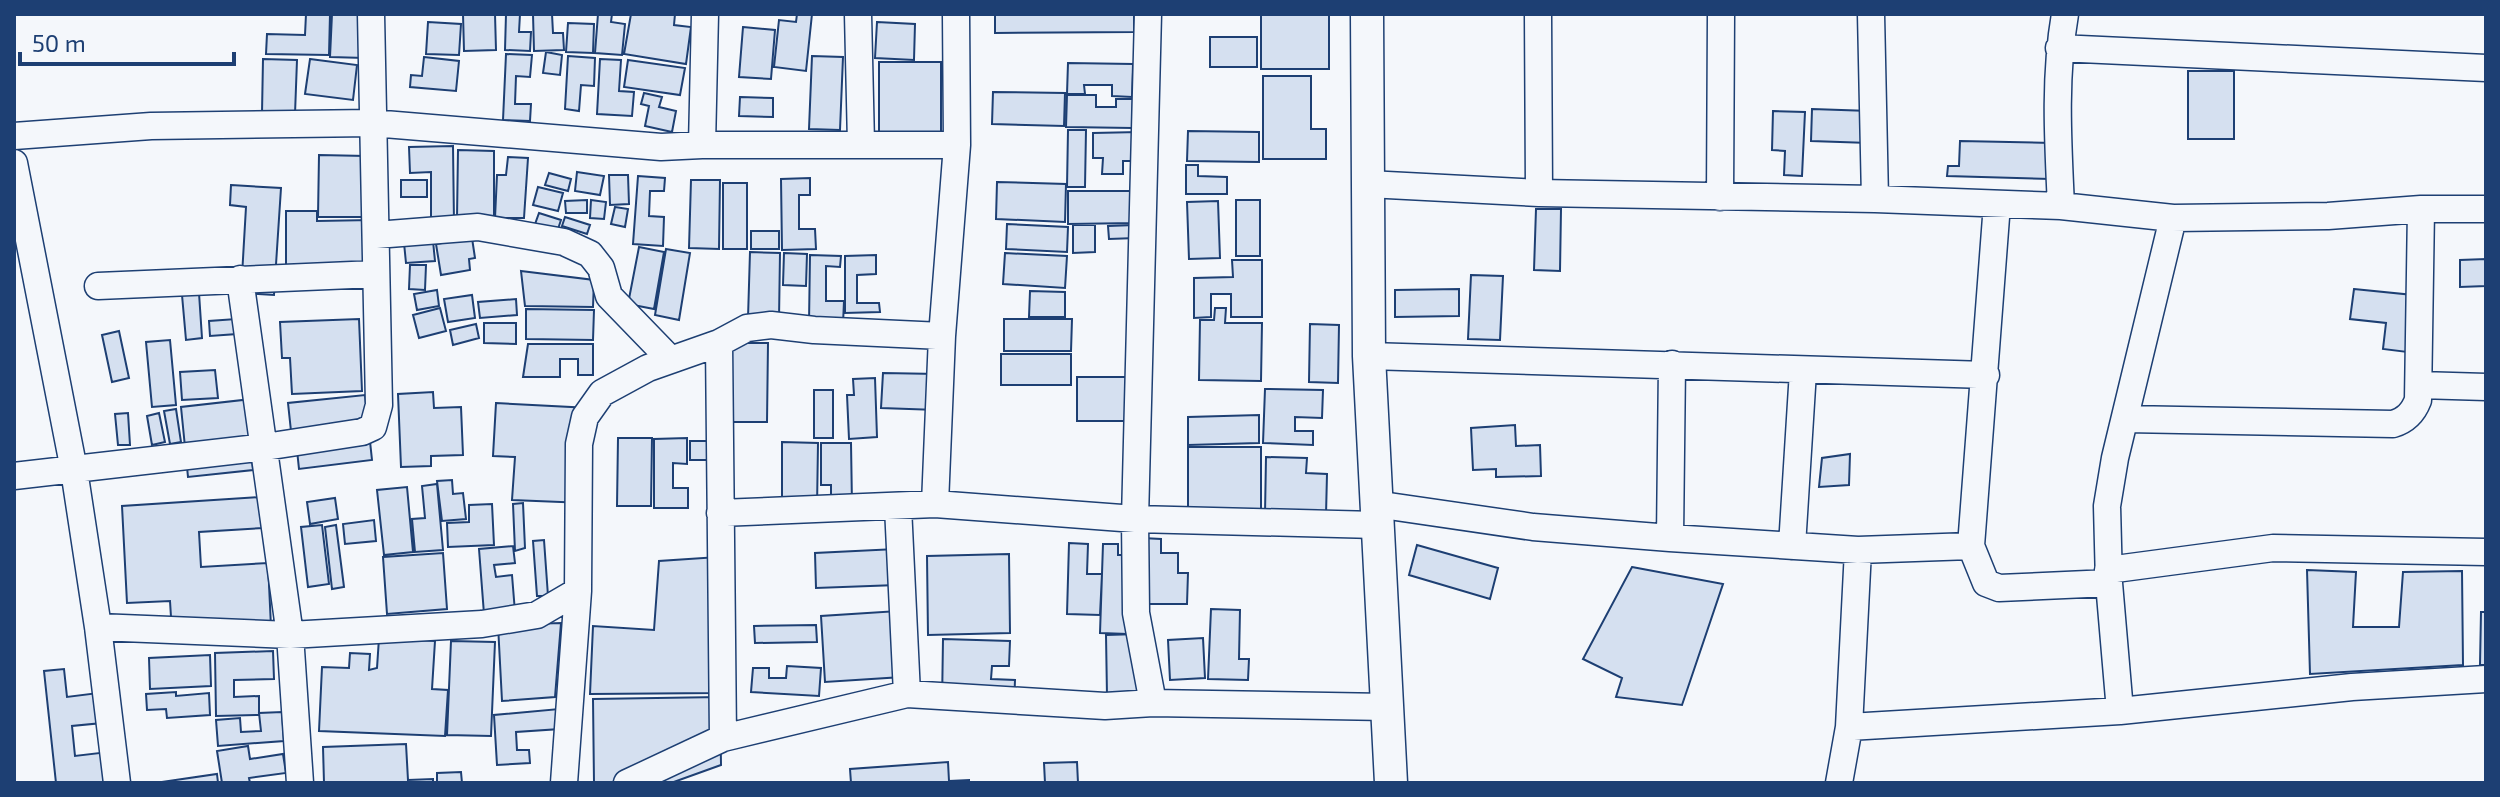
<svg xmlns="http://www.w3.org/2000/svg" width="2500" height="797" viewBox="0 0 2500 797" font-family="'Exo 2',sans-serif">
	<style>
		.building { fill: #d5e0f0; stroke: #1d3f73; stroke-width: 2 }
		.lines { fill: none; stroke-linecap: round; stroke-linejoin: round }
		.minor-casing { stroke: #1d3f73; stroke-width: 29 }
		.tertiary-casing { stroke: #1d3f73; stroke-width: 35 }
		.minor { stroke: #f4f7fb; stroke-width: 26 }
		.tertiary { stroke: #f4f7fb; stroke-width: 32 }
	</style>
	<rect width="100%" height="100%" fill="#f4f7fb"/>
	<path class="building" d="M306,14H330L329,55L266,54L267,34L305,35Z
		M332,14H366L365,58L330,57Z
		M463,14H495L496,50L464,51Z
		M506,14H520L519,32H531L530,51L505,50Z
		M533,14H552L553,33H563L564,50L534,51Z
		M598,14H612L611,22L625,24L622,55L595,53Z
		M631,14H675L674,25L691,27L686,64L624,54Z
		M797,14H812L806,71L774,67L779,20L796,22Z
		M995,14H1134V32L995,33Z
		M1261,14H1329V69H1261Z
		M428,22L461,24L459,55L426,54Z
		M877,22L915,24L914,60L875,58Z
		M568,23L594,24L593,53L566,52Z
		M743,27L775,30L771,79L739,77Z
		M1210,37H1257V67H1210Z
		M546,52L562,55L560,75L543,73Z
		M506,54L532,55L530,77L516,76L515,104H531L530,121L503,120Z
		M568,56L595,58L594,86L581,85L579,111L565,109Z
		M812,56L843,57L840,130L809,129Z
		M424,57L459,61L456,91L410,87L411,75L422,76Z
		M263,59L297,60L295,114L262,113Z
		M310,59L357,65L353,100L305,94Z
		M600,59L621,60L619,91L634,92L632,116L597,114Z
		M628,60L685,68L680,95L624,87Z
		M879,62H941V132H879Z
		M1068,63L1133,64L1132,97L1112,96V85H1084L1085,94H1067Z
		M2188,71H2234V139H2188Z
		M1263,76H1311V129H1326V159H1263Z
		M993,92L1065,93L1064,126L992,124Z
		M644,93L662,97L659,107L676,111L672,132L645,126L649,106L641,104Z
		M1067,95H1096V107H1116V99H1133L1132,128L1066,127Z
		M740,97L773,98V117L739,116Z
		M1812,109L1870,111L1869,143L1811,141Z
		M1773,111L1805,112L1802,176L1784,175L1785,151L1772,150Z
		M1068,130H1086L1085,187H1067Z
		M1188,131L1259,132V162L1187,161Z
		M1139,132V161H1123V174H1102L1103,158H1093V133Z
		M1960,141L2052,143L2050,179L1947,176L1948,166H1959Z
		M453,146L454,223H431V172L410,173L409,147Z
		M458,150L494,151V218H457Z
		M319,155L366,156V217H318Z
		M508,157L528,158L524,218H495L497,175H506Z
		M1186,165H1198V176L1227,177V194H1186Z
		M577,172L604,176L600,195L575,191Z
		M549,173L571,179L568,191L545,185Z
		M609,175H628L629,204L610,205Z
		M638,176L665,178L664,191H650L649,216L664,217L663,246L633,244Z
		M810,178V195H799V229H815L816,249L782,250L781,179Z
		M401,180H427V197H401Z
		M691,180H720L719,249L689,248Z
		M997,182L1066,184L1065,222L996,219Z
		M723,183H747V249H723Z
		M231,185L281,188L274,295L241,293L246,207L230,205Z
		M538,187L563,193L558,211L533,205Z
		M1068,191H1135V223L1068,224Z
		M587,200V213H566L565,201Z
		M591,200L606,202L604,219L590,218Z
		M1236,200H1260V256H1236Z
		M1218,201L1220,258L1189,259L1187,202Z
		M615,207L628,209L625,227L611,224Z
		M1536,209H1561L1560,271L1534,270Z
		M286,211H317V221L372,220V287L286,288Z
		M539,213L561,220L556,235L534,227Z
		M565,217L590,225L587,234L562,226Z
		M1007,224L1068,227L1067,252L1006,249Z
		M1073,225H1095V252L1073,253Z
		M1135,225L1136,238L1109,239L1108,226Z
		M751,231H779V249H751Z
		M472,238L475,258L469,259L470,270L441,275L436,244Z
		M433,241L435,261L406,263L404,243Z
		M639,247L664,252L654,309L628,304Z
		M666,249L690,253L679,320L655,315Z
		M750,252L780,253L779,319L748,318Z
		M784,253L807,254L806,286L783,285Z
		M1005,253L1067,256L1065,288L1003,284Z
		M810,255L841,256L840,267L826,266V301H844L843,324L809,323Z
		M876,255V274L857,275V303H879L880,312L845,313V256Z
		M2486,259V286L2460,287V260Z
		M1232,260H1262V317H1231V294H1211V317L1194,318V278L1233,277Z
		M410,265H426L425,290L409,289Z
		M521,271L594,280L593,307L525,306Z
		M1471,275L1503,276L1500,340L1468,339Z
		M1459,289V316L1395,317V290Z
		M2354,289L2413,295L2407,352L2383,349L2386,323L2350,319Z
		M437,290L439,306L417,310L414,294Z
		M1030,291L1065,292V317H1029Z
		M199,293L202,338L186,340L182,295Z
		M472,295L475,318L448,322L444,299Z
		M516,299L517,315L480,318L478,302Z
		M440,308L446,331L419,338L413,315Z
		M1215,308H1226L1225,323H1262L1261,381L1199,380L1200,320H1214Z
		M526,309L594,310L593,340L526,339Z
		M236,319L237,334L210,336L209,321Z
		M359,319L362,391L292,394L290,358H282L280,322Z
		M1004,319H1072L1071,351H1004Z
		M484,323H516V344L484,343Z
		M476,324L479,338L453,345L450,330Z
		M1310,324L1339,325L1338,383L1309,382Z
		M119,331L129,378L112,382L102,335Z
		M170,340L176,405L152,407L146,342Z
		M728,343H768L767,422H728Z
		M528,344H593V375H578V359H560V377H523Z
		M1001,354H1071V385H1001Z
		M215,370L218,398L182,400L180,372Z
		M883,373L938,374L937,410L881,408Z
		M1077,377H1129L1128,421H1077Z
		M875,378L877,437L849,439L847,395H854L853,379Z
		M1265,389L1323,390L1322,418L1295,417V431H1313V445L1263,443Z
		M814,390H833V438H814Z
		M433,392L434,408L461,407L463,455L431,456V466L401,467L398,394Z
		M365,395L372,460L299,469L295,431H291L288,403Z
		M252,399L249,430L253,470L188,477L181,407Z
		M496,403L590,408L585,503L512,500L515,457L493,456Z
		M176,409L181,442L170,444L164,411Z
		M128,413L130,445H118L115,414Z
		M159,413L165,442L152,445L147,416Z
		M1259,415V443L1188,445V417Z
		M1515,425L1516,446L1540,445L1541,476L1496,477V469L1473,470L1471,428Z
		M618,438H652L651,506H617Z
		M687,438V464L673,463V488H688V508H654V439Z
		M690,441H717V460H690Z
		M782,442L818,443L817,508L782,507Z
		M821,443H851L852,505H831V485H821Z
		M1188,447H1261V513H1188Z
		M1850,454L1849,485L1819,487L1822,458Z
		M1266,457L1307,458L1306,473L1327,474L1326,515L1265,514Z
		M452,480L453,494L463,493L466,519L442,521L437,481Z
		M437,484L443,550L415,552L412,519L425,518L422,486Z
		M407,487L413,552L384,555L377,490Z
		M261,497L263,528L199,532L201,567L268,563L271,627L172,633L170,601L127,603L122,506Z
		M335,498L338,519L310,524L307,502Z
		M523,503L525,548L515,551L513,504Z
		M492,504L494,545L448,547L447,523L469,522V505Z
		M374,520L376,541L345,544L343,524Z
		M322,525L329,584L308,587L301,527Z
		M336,525L344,587L332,589L325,527Z
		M1142,538L1161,539V553H1178V573H1188L1187,604H1141Z
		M544,540L548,596H537L533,541Z
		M1069,543L1088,544L1087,574H1102L1100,615L1067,614Z
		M1103,544H1118V555H1131L1128,634L1100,633Z
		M1417,545L1498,568L1490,599L1409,575Z
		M513,546L515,563L494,565L496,577L512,575L515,612L484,614L479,549Z
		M896,549L897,585L816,588L815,553Z
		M443,553L447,609L387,614L383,557Z
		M1009,554L1010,633L928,635L927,556Z
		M718,557L717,693L590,694L593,626L654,630L659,561Z
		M1632,567L1723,584L1682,705L1616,697L1622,678L1583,659Z
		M2307,570L2356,572L2353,627H2399L2403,572L2462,571L2463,665L2310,674Z
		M1211,609L1240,610L1239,659H1249L1248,680L1208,679Z
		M898,611L902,677L825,682L821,616Z
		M2481,612H2486V665H2480Z
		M561,623L555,697L502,701L498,625Z
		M816,625L817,642L755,643L754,626Z
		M1139,634L1141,695L1107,696L1106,635Z
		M379,638L435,641L432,689L448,690L445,736L319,731L322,667L349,668L350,653L370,654L369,670L377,668Z
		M1203,638L1205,678L1170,680L1168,640Z
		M943,639L1010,641L1009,666H992L991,679L1015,680L1014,705L942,704Z
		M451,641L495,642L491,736L447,735Z
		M273,651L274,679L234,680V697L259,696V715L216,716L215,653Z
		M210,655L211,686L150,689L149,658Z
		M787,666L821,668L819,696L751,692L753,668H769V678H786Z
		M64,669L67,697L98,693L102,723L72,726L75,756L108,752L112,783H56L44,671Z
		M176,692V696L209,693L210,715L167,718L166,709L147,710L146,694Z
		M720,697L721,765L671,783H594L593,699Z
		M559,709L560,729L516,732L517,750H529L530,763L497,765L494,715Z
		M282,712L284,741L218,746L216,720L240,718L241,732L261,731L259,713Z
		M406,744L408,780L433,779V783H324L323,747Z
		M248,746L250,759L283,754L286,773L249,778L250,783H222L217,751Z
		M948,762L949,781L969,780V783H851L850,769Z
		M1077,762L1078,783H1045L1044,763Z
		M461,772L462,783H437V773Z
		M217,774L218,783H155Z"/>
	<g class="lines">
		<g class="minor-casing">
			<path id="minor" d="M858,14L861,144
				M1148,14L1135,519L1136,613L1153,703
				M1538,14L1539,193
				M1871,14L1875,199
				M2059,48L2486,68
				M14,136L151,126L372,123L661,147L702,145H957
				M702,145L705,14
				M14,163L74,470L98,627L117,783
				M1368,184L1539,193L1875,199L2061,206L2173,218L2328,216L2421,209H2486
				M1720,197L1721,14
				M1997,204L1971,546L1986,583L1999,588L2109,583
				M2061,206C2058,142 2054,78 2065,14
				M376,235L478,227L564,242L590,254L601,268L609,296L671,360
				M240,279L290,635L300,783
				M98,286L375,274
				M719,343L723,738
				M1369,356L1986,375
				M2419,385L2486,387
				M2126,419L2393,424C2406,420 2413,413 2418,400L2421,209
				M14,476L265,447L362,432L373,427L379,405L371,14
				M935,504L942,336L957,145L956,14
				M1375,504L1533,527L1670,538L1858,550L1971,546
				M898,507L907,694
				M720,513L935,504L1135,519L1376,525
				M1670,538L1672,364
				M1792,546L1803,371
				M2108,570L2273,548L2486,552
				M98,627L290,635L482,624L537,615L578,591
				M2120,711L2109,583L2107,506L2115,458L2173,218
				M1849,727L2120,711L2352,687L2486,679
				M564,783L578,591L579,444L585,417L602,393L648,368L719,343L747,328L771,325L814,330L942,336
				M627,783L723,738L907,694L1105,706L1153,703L1387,707
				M1839,783L1849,727L1858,550"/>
		</g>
		<g class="tertiary-casing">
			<path id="tertiary" d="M1367,14L1369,356L1391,783"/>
		</g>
		<use href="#minor" class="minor"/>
		<use href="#tertiary" class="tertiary"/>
	</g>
	<rect width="2500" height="797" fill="none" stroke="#1d3f73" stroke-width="32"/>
	<path d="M20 52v12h214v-12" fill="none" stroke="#1d3f73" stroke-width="4"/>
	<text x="32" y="52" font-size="24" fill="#1d3f73" stroke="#f4f7fb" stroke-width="6" paint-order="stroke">50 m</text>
</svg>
